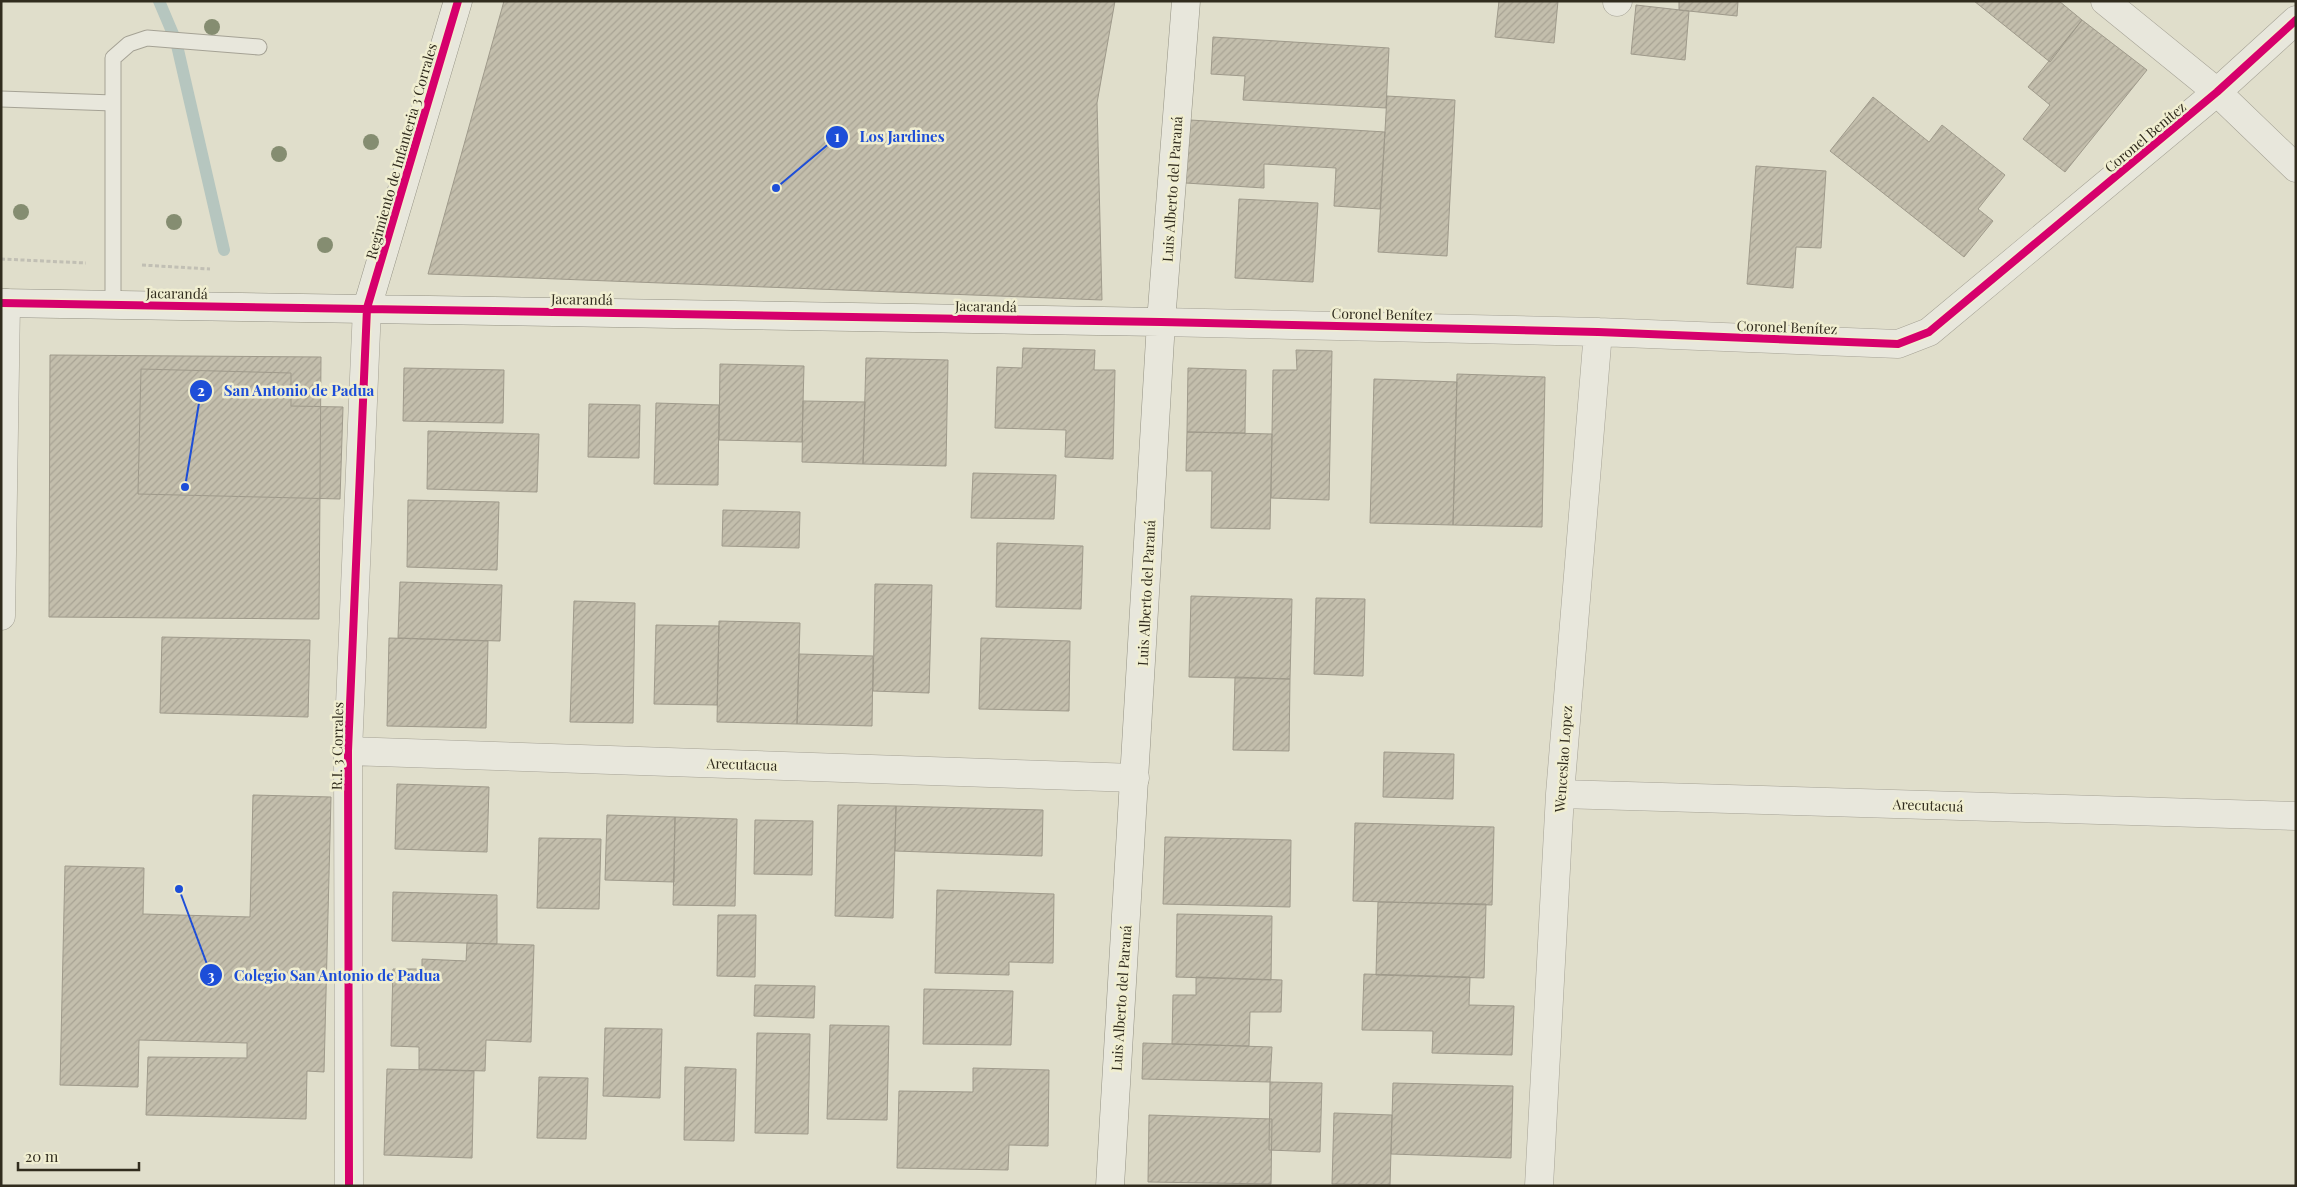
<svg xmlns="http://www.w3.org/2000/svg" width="2297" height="1187" viewBox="0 0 2297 1187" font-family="'Playfair Display',serif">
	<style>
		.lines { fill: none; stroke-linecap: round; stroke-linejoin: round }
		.stream { stroke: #b6c6bf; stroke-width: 12 }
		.building { fill: url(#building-hatch); stroke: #9f9a8b }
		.lane-casing { stroke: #a5a295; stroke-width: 17 }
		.street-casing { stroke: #a5a295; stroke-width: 29 }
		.secondary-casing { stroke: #949284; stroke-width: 29 }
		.path { stroke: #c1bfb4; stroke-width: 3; stroke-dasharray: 4 2.5; stroke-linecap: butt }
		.lane { stroke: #e8e7dc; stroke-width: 15 }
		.street { stroke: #e8e7dc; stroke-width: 28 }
		.secondary { stroke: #e8e7dc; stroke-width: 28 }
		.cycleway-casing { stroke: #f0eed1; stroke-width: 11 }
		.cycleway { stroke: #d6006c; stroke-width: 8 }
		.tree { fill: #858d71 }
		.labels { text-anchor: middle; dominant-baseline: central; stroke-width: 5; stroke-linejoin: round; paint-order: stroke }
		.street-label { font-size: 14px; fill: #312c1e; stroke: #f0eed1 }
		.leader { fill: none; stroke: #1d4ed8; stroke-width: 2 }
		.callout-dot { fill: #1d4ed8; stroke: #f0eed1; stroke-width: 2 }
		.mark-label { font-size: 15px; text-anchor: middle; font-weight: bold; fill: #fff }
		.callout-label { font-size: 15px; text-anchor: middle; font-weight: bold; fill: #1d4ed8; stroke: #f0eed1; stroke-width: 5; stroke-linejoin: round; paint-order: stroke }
	</style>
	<defs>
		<pattern id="building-hatch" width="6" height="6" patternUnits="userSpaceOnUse" patternTransform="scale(1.25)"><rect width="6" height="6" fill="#c3beac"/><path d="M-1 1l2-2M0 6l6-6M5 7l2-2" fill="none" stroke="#a8a394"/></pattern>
	</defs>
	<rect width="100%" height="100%" fill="#e0decb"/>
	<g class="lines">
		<path class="stream" d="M159,1L176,41L224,250"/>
	</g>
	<path class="building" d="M504,1H1115L1097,103L1102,300L428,274Z
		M1499,1H1558L1554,43L1495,37Z
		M1679,1H1738L1737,16L1679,10Z
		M1974,1H2059L2082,20L2050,62Z
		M1636,5L1689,11L1685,60L1631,54Z
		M2082,20L2147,70L2065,172L2023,139L2050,105L2028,87Z
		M1213,37L1389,48L1386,108L1243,100L1245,76L1211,74Z
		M1387,96L1455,100L1447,256L1378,252Z
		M1873,97L1929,142L1942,125L2005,175L1978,209L1993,221L1964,257L1830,151Z
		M1174,119L1385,132L1380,209L1334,206L1336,168L1264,164V188L1170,182Z
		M1756,166L1826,171L1821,248L1796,247L1793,288L1747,284Z
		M1239,199L1318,203L1313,282L1235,278Z
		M1023,348L1095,350L1094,370H1115L1113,459L1065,457L1066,430L995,428L997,367L1022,368Z
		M1296,350L1332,351L1329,500L1271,498L1273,370H1297Z
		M50,355L321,357L319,619L49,617Z
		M866,358L948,360L946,466L863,464Z
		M720,364L804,366L802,442L719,440Z
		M404,368L504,370L503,423L403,421Z
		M1188,368L1246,370L1245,433L1187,432Z
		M141,369L291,373V406L343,407L340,499L138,494Z
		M1457,374L1545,377L1542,527L1453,525Z
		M1374,379L1457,382L1453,525L1370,523Z
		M803,401L865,402L863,464L802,462Z
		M656,403L719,405L718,485L654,484Z
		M589,404L640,405L639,458L588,457Z
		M428,431L539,434L537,492L427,489Z
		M1187,432L1272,434L1270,529L1211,528L1212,471H1186Z
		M973,473L1056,475L1054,519L971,518Z
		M408,500L499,502L497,570L407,567Z
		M723,510L800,512L799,548L722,546Z
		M997,543L1083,546L1081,609L996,607Z
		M400,582L502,585L500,641L398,638Z
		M875,584L932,585L929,693L873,691Z
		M1191,596L1292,599L1290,679L1189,677Z
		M1316,598L1365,599L1363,676L1314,674Z
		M574,601L635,603L633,723L570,722Z
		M719,621L800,623L797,724L717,722Z
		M656,625L719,626L717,705L654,704Z
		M162,637L310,640L308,717L160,713Z
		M389,638L488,641L486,728L387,726Z
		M981,638L1070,641L1069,711L979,709Z
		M799,654L873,656L872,726L797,724Z
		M1235,677L1290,679L1289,751L1233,750Z
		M1384,752L1454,754L1453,799L1383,797Z
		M397,784L489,787L487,852L395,849Z
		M253,795L331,797L324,1072L307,1071L306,1119L146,1115L148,1057L247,1058V1043L139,1040L138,1087L60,1085L65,866L144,868L143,914L250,917Z
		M838,805L896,806L893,918L835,916Z
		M896,806L1043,810L1042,856L895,851Z
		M607,815L675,817L674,882L605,880Z
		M675,817L737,819L735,906L673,905Z
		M755,820L813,821L812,875L754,874Z
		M1355,823L1494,827L1492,905L1353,901Z
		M1165,837L1291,840L1290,907L1163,904Z
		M539,838L601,839L599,909L537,908Z
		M937,890L1054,894L1053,963L1009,962V975L935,973Z
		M393,892L497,895V944L392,941Z
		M1378,902L1486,904L1484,978L1376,975Z
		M1177,914L1272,916L1271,980L1176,977Z
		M718,915H756L755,977L717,976Z
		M467,943L534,945L531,1042L486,1040L485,1071L419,1069V1047L391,1046L393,969H422V959L466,961Z
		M1364,974L1470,977L1469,1005L1514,1006L1512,1055L1432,1053L1433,1031L1362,1030Z
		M1196,977L1282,980L1281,1012H1250L1249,1046L1172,1044L1173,995H1196Z
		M755,985L815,986L814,1018L754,1016Z
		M924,989L1013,991L1011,1045L923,1044Z
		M830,1025L889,1026L887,1120L827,1119Z
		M605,1028L662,1029L660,1098L603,1096Z
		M757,1033L810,1034L808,1134L755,1133Z
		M1143,1043L1272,1047L1270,1082L1142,1079Z
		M685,1067L736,1069L734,1141L684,1140Z
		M973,1068L1049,1070L1048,1146L1009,1145L1008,1170L897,1168L899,1091L973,1092Z
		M387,1069L474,1071L472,1158L384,1155Z
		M539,1077L588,1078L586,1139L537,1138Z
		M1270,1082L1322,1083L1320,1152L1269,1150Z
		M1393,1083L1513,1086L1511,1158L1391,1154Z
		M1334,1113L1392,1115L1390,1185L1332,1184Z
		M1149,1115L1272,1119L1271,1184L1148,1182Z"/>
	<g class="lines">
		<g class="lane-casing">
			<path id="lane" d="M1,99L113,103
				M113,305V58L129,44L147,38L259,47"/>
		</g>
		<g class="street-casing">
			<path id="street" d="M2105,1L2217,92L2296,168
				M1617,2L1618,1
				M1161,322L1598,332L1898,344L1929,332L2217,92L2296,20
				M1,616L6,303
				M348,751L1135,778
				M1560,794L2296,816
				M349,1186L348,751L367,308
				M1539,1186L1560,794L1598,332"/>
		</g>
		<g class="secondary-casing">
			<path id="secondary" d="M1,303L1161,322
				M367,308L458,1
				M1110,1186L1161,322L1186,1"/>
		</g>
		<path class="path" d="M1,259L86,263
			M142,265L210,269"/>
		<use href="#lane" class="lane"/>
		<use href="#street" class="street"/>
		<use href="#secondary" class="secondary"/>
		<g class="cycleway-casing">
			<path id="cycleway" d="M1,303L1161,322L1598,332L1898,344L1929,332L2217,92L2296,20
				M349,1186L348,751L367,308L458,1"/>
		</g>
		<use href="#cycleway" class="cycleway"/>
	</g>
	<g class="tree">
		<circle cx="212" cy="27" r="8"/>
		<circle cx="371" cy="142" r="8"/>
		<circle cx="279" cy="154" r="8"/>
		<circle cx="21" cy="212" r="8"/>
		<circle cx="174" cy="222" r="8"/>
		<circle cx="325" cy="245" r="8"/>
	</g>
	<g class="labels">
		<g class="street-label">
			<text transform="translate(2145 137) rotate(-40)">Coronel Benítez</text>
			<text transform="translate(401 151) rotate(-74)">Regimiento de Infanteria 3 Corrales</text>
			<text transform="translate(1172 189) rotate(-86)">Luis Alberto del Paraná</text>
			<text transform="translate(177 293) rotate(1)">Jacarandá</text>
			<text transform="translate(582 299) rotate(1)">Jacarandá</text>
			<text transform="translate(986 306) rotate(1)">Jacarandá</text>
			<text transform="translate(1382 314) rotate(1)">Coronel Benítez</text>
			<text transform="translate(1787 327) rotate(2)">Coronel Benítez</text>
			<text transform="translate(1146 593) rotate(-87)">Luis Alberto del Paraná</text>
			<text transform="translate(337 746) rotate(-89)">R.I. 3 Corrales</text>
			<text transform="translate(1563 759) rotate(-86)">Wenceslao Lopez</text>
			<text transform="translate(742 764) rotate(2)">Arecutacua</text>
			<text transform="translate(1928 805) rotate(2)">Arecutacuá</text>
			<text transform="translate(1121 998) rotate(-86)">Luis Alberto del Paraná</text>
		</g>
	</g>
	<path class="leader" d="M776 188L837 137M185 487L201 391M179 889L211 975"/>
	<g class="callout-dot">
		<circle cx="776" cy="188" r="5"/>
		<circle cx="185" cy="487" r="5"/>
		<circle cx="179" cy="889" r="5"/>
		<circle cx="837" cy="137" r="12"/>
		<circle cx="201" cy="391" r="12"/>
		<circle cx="211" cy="975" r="12"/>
	</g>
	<g class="mark-label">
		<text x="837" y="142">1</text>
		<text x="201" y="396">2</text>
		<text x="211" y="981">3</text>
	</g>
	<g class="callout-label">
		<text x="902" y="142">Los Jardines</text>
		<text x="299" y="396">San Antonio de Padua</text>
		<text x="337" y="981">Colegio San Antonio de Padua</text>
	</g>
	<rect width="2297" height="1187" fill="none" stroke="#312c1e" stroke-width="5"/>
	<path d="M18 1162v8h121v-8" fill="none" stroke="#312c1e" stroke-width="2.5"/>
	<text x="25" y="1162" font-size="15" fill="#312c1e" stroke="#f0eed1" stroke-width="4" paint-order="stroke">20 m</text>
</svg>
